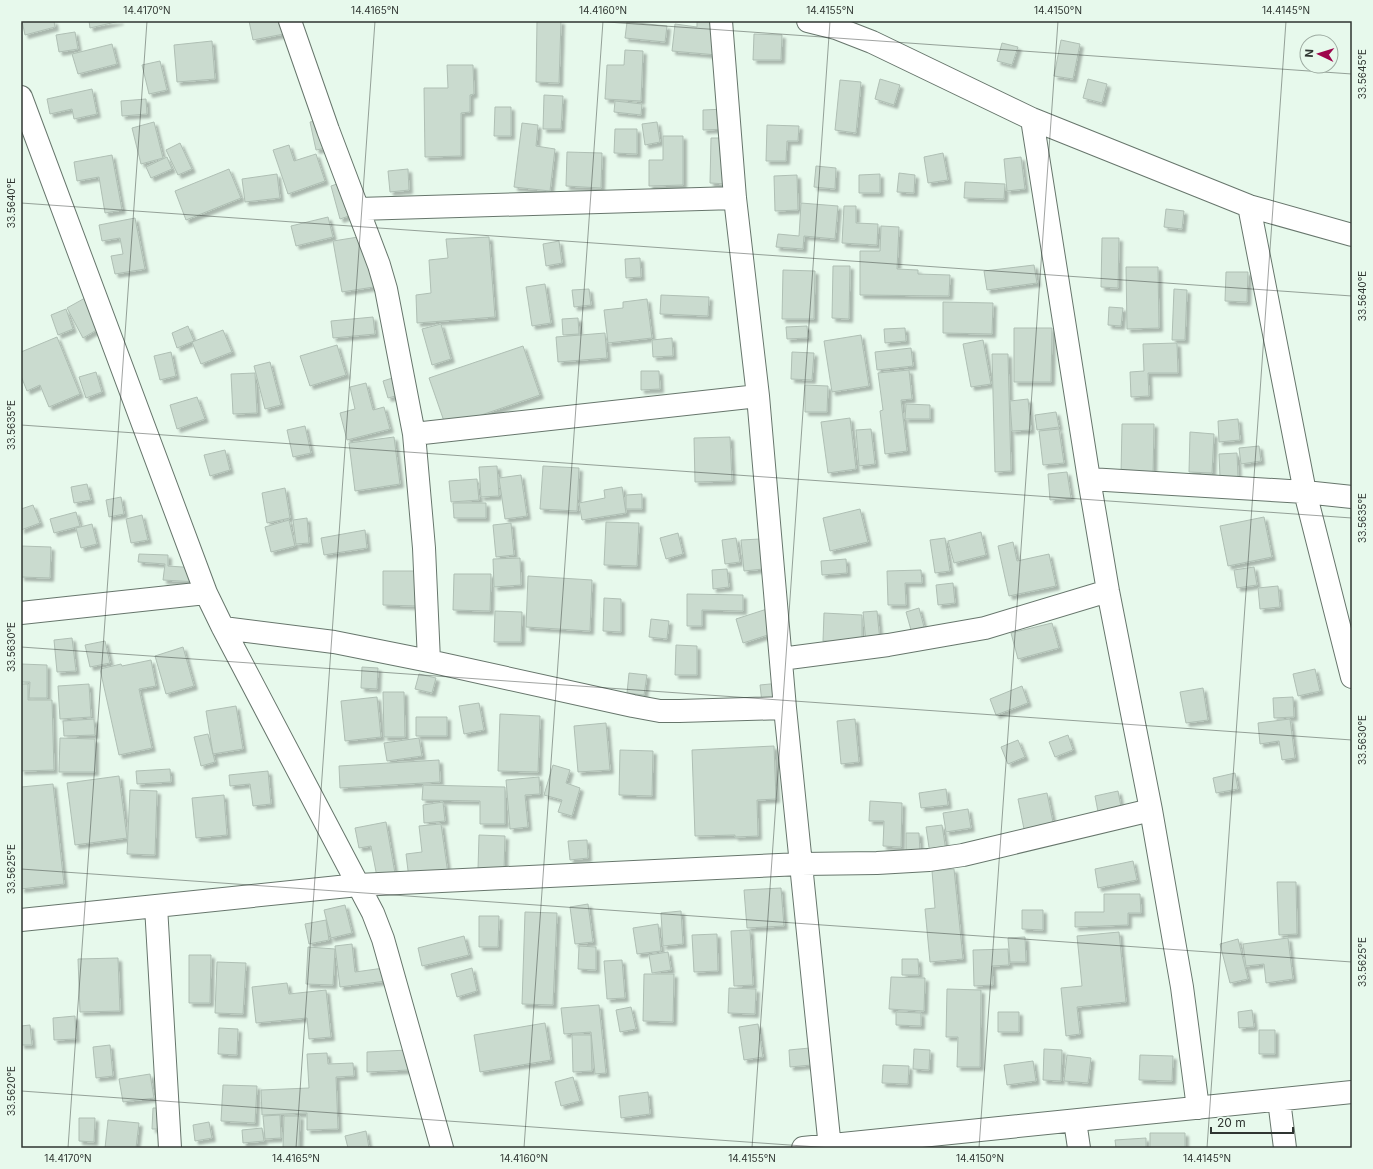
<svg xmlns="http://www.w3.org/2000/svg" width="1373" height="1169" viewBox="0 0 1373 1169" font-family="Inter,sans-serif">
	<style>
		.building { fill: #cadbcf; stroke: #afbfb4; filter: url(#shadow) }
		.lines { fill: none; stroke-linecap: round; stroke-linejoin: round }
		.street-casing { stroke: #67766c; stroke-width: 24 }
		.street { stroke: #fff; stroke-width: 22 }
		.ticks { fill: none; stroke: #2f3531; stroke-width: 1; stroke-opacity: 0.45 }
		.neatline { fill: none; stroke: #2f3531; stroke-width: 1.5 }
		.ticks-label { font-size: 10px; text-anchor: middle; fill: #2f3531 }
	</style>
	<defs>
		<filter id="shadow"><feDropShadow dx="3.5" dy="3.5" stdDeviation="1" flood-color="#0004"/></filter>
	</defs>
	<rect width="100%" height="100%" fill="#e7f9ec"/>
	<path class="building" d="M22,21H54L55,27L25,35Z
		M89,21H120L90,28Z
		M249,21H287L289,33L253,40Z
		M537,21H561L559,83L536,82Z
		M697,21H716L717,55L672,51L675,24L697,27Z
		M627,22L667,26L665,42L625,38Z
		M75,32L78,49L59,52L56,35Z
		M754,34L782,35L781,60H753Z
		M1061,40L1080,44L1073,79L1054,76Z
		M212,41L215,79L177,82L174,45Z
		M1002,43L1018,47L1012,65L997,61Z
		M112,44L117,64L78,74L72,54Z
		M625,50L643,51L641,101L605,99L607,65H624Z
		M160,61L167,90L149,94L142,65Z
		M447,65H473L474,94L470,95V112L461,113V156L425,157L424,88H448Z
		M880,79L900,85L894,105L875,99Z
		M1088,79L1107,84L1102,103L1083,98Z
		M840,80L861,82L856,133L835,130Z
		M92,89L97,114L74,119L72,109L50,114L47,99Z
		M544,95L563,96L561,129H543Z
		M146,99L147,114L122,116L121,101Z
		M615,101L642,104L641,115L614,112Z
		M495,107H511V136H494Z
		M726,109L727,129L703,130V110Z
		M331,118L337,146L316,150L310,122Z
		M154,122L163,158L141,164L132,128Z
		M657,122L660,142L645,145L642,124Z
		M522,123L538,125L536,146L555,149L550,191L514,187Z
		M767,125L799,126L798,141H787L786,161H766Z
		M615,129H637V154L614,153Z
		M663,136H683V185L649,186V160H663Z
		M711,138H728L727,184L710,183Z
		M180,143L192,169L178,175L166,150Z
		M289,145L294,161L316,154L325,181L288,194L273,150Z
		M567,152L602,153L601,188L566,186Z
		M943,153L948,180L928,183L924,157Z
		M112,155L122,210L105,213L99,177L77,181L74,162Z
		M167,157L172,169L151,178L146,167Z
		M1021,157L1025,189L1007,191L1004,159Z
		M816,166L836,168L835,189L814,187Z
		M229,169L241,198L186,220L175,191Z
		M408,169L409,190L390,192L388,171Z
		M899,173L915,175L914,193L897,192Z
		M277,174L280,198L245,202L242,179Z
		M880,174V193H859V175Z
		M797,175L798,210L775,211L774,176Z
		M346,181L355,214L340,219L331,186Z
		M965,182L1005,184L1004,199L964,198Z
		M801,203L838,206L835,239L804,236L803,249L776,247L778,234L799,236Z
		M844,206H856V223L878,224L877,245L842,243Z
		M1166,209L1184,211L1182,229L1164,227Z
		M328,217L333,237L296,246L291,226Z
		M135,218L145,269L115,274L111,256L123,254L120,238L102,241L99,225Z
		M881,226L899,227L897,269L918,270V274L950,275L949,296L860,295V251H880Z
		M371,235L380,286L342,292L333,241Z
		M489,237L495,317L417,323L416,295L431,293L429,260L448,258L446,239Z
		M1102,238H1119L1118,288L1101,287Z
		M559,241L562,263L546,266L543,244Z
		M640,258L641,277L626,278L625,259Z
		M1034,265L1037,283L987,290L984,271Z
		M833,266H850L849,319L832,318Z
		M1126,267H1158L1159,328L1127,329Z
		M783,270L815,271L814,319H782Z
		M1226,272H1248L1247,302L1225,301Z
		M545,284L551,323L532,326L526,287Z
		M589,289L591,305L574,307L572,290Z
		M1174,289L1187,290L1185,340H1172Z
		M661,295L709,297L708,316L660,314Z
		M85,298L100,328L83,338L67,308Z
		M647,299L652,338L608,343L604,310L623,308V302Z
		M943,302L993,303L992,334L943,333Z
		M1109,307L1123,308L1121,326L1108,325Z
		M66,309L73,329L58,335L51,315Z
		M373,317L375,334L333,338L331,321Z
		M578,318L579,334L563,335L562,319Z
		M441,324L451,359L432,365L422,329Z
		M188,326L194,341L177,348L172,333Z
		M807,326L808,338L787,339L786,327Z
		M905,328L906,341L885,343L884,329Z
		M1014,328H1052L1051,382H1014Z
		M223,330L232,352L201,364L192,342Z
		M605,333L607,358L558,362L556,337Z
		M861,335L869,386L832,392L824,341Z
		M57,337L80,394L49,407L40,385L27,391L21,376V352Z
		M672,338L673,356L653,357L652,340Z
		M983,340L991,384L971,387L963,344Z
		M1177,343L1178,373H1148L1149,396L1131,397L1130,372L1144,371L1143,344Z
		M337,345L346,375L310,386L300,356Z
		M523,346L540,395L446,427L429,378Z
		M911,348L913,366L877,370L875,352Z
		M171,352L176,376L160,380L154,356Z
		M792,352L814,353L812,380L791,379Z
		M992,354H1008L1011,471L995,472Z
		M270,362L281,405L265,409L254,366Z
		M909,370L912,399L901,400L907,451L885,454L880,411L883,410L878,373Z
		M641,371H659L660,389L641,390Z
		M96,372L102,392L86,398L79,377Z
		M255,373L257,413L233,414L231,374Z
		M402,375L407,393L388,398L383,381Z
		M366,383L373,410L384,407L390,429L347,440L340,413L355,409L350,387Z
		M805,385L828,386L827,412H805Z
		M197,397L205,419L177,429L170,405Z
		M1028,399L1031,430L1012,431L1010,401Z
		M906,404L930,405V419H905Z
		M1056,412L1059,427L1037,430L1035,415Z
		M850,418L856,469L828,473L821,422Z
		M1238,419L1240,440L1219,442L1218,421Z
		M1122,424H1154L1153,475L1121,474Z
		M305,426L311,453L293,457L287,430Z
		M871,429L875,464L859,466L856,430Z
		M1059,429L1064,463L1043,465L1039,431Z
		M1190,432L1214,434L1212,473L1189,472Z
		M394,437L400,484L355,491L349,443Z
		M730,437L732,481L695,482L694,438Z
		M1259,446L1261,461L1241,464L1239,448Z
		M225,450L230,470L210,476L204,455Z
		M1237,453L1238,477H1220L1219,454Z
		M497,466L499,496L481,497L479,467Z
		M543,466L579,468L577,511L540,509Z
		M1067,472L1071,498L1050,500L1048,474Z
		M521,475L527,516L505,519L499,478Z
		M477,479L479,500L451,502L449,481Z
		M87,484L91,500L74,503L71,487Z
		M622,487L626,513L582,520L579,503L605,498L604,490Z
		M285,488L290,518L267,523L262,493Z
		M642,494V509H626V495Z
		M121,497L124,514L109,517L106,500Z
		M453,503H486V518H454Z
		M33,505L40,523L21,530V509Z
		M860,509L868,542L830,551L823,518Z
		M76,512L80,526L54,533L50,519Z
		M142,515L148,540L131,543L126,519Z
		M1264,517L1272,557L1228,566L1220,526Z
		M307,518L309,543L296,544L293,520Z
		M289,520L295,546L271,552L265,527Z
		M606,522L639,523L637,566L604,565Z
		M511,523L514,555L496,557L493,525Z
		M92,524L97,544L81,548L76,528Z
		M365,530L367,548L324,555L321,538Z
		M981,532L986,555L954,563L948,541Z
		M678,533L683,554L666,559L660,538Z
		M736,538L740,562L725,564L722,540Z
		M945,538L950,571L935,573L930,540Z
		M760,539L763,569L744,571L741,540Z
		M1013,542L1017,561L1049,554L1056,586L1009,596L998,546Z
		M21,546L51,547L50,578L21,577Z
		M139,554L168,555V566L197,568V582L163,580L165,564L138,562Z
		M520,558L521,585L494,587L493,559Z
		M846,559L847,573L822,575L821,561Z
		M1254,567L1257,585L1237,588L1234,570Z
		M727,569L729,587L713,589L712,570Z
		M921,570L922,583H905L906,605H888L887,571Z
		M383,571H417V606L383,605Z
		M454,574H491L490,611L453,610Z
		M528,576L592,580L590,631L526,627Z
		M953,583L955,603L938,605L936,585Z
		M1278,586L1280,607L1260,609L1258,588Z
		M687,594L743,595V611L702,610V626H687Z
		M604,598L621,599V632L603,631Z
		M919,608L924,627L911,630L906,612Z
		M767,609L774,633L743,643L736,619Z
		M495,611L522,612L521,642H494Z
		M877,611L880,641L866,642L863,612Z
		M824,613L862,615V642L823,641Z
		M651,619L669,621L667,639L649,637Z
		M1052,623L1059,648L1018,659L1011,633Z
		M72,638L76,671L57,672L54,640Z
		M105,641L110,663L90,667L85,645Z
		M676,645L697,646V675H675Z
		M183,647L194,686L166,694L155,656Z
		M151,660L156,686L139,689L152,748L119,755L100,669L121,664L122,666Z
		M21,664L47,665V698H29L30,682H21Z
		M362,667L378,668L377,689L361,688Z
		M1315,669L1320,691L1298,696L1293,674Z
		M629,673L647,675L644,695L627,693Z
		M419,674L436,678L432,693L415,689Z
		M780,683L782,701L762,703L760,685Z
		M21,684H28V700H52L54,770L21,771Z
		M89,684L91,717L60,719L58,686Z
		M1022,686L1028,703L996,715L990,699Z
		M1203,688L1208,720L1186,723L1180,692Z
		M383,692H404L405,737H384Z
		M377,697L381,737L345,741L341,701Z
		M1293,697L1294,717L1274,718L1273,698Z
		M479,703L484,730L464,734L459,706Z
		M236,706L243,749L213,754L206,711Z
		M500,714L540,716L538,772L498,771Z
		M416,717H447V736H416Z
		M94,719L95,735L64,736L63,721Z
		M855,719L859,762L841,764L837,721Z
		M1290,719L1295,758L1282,760L1279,741L1260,744L1258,723Z
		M606,723L610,770L578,772L574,726Z
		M208,734L215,762L201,766L194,737Z
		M1068,735L1073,750L1055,757L1049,742Z
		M60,738L95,739V772H59Z
		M419,738L422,756L387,761L384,743Z
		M1018,740L1025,757L1008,764L1001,747Z
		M774,746L776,799L757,800L758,836L735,837V835L695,836L692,750Z
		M620,750L653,751L652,796L619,795Z
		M439,760L440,782L340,788L339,766Z
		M553,765L570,770L566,783L580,788L572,816L558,812L562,800L544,795Z
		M170,769L171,782L137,784L136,771Z
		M268,771L271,804L253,806L250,784L230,786L229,775Z
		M1235,773L1238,789L1216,793L1213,778Z
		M119,776L127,838L75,845L67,783Z
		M539,777L540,794L525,795L528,827L510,829L506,780Z
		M53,784L64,884L21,889V849H22L21,787Z
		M423,785L505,787V824H480V801L422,800Z
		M946,789L948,805L921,808L919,793Z
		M130,790L157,791L155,855L127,854Z
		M1118,791L1122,812L1099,817L1095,796Z
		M1047,793L1053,822L1024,829L1018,799Z
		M224,795L227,835L196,838L192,798Z
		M870,801L902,803L901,847L883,846L884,821H869Z
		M443,802L445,821L424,823L423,805Z
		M968,809L971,828L946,832L943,813Z
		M386,822L396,879L378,882L371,846L359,848L355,828Z
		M441,824L448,874L409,879L406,854L422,852L419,826Z
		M942,825L946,851L930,854L926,827Z
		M906,833H919L920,852H906Z
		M479,835L505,836L504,869H478Z
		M587,840L588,858L570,860L568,841Z
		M1133,861L1137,880L1098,888L1095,869Z
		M954,869L963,959L930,962L925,909L935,908L932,871Z
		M1277,882H1296L1297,934L1279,935Z
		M781,888L784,926L747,928L744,890Z
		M1104,894H1140L1141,913H1128V925L1075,927V912H1104Z
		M588,904L593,942L575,944L570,907Z
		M345,905L352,933L331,938L324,910Z
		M1022,910H1043V930L1022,929Z
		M681,911L683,944L663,946L661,913Z
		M525,912L557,913L553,1005L522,1004Z
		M479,916H499L498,947H479Z
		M326,920L329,940L309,944L305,924Z
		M658,924L661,951L637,954L633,928Z
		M750,930L753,985L734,986L731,931Z
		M1119,932L1126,1002L1077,1007L1080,1034L1066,1036L1061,988L1082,986L1077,936Z
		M717,934L718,971L694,972L692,935Z
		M464,936L469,955L422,966L418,948Z
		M1025,937L1026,962H1010L1008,938Z
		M1288,938L1293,979L1266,983L1264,964L1246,966L1243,944Z
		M1238,939L1248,979L1230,983L1220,944Z
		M352,944L355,972L384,968L386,981L340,987L335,946Z
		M579,946L596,947V970L578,969Z
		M308,947L335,949L333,985L306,984Z
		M1008,949L1009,965L992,966L993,985L974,986L973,950Z
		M668,952L671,970L652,973L649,955Z
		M189,955H211L210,1003H189Z
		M118,958L120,1011L80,1012L78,959Z
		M902,959H918L919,975H902Z
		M622,960L625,998L607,999L604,961Z
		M217,962L246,963L243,1014L215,1013Z
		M472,968L477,991L457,997L451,974Z
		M644,974H674L673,1022L643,1021Z
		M891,977L925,978L924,1011L889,1009Z
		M287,983L289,994L326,990L331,1037L309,1039L307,1018L256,1023L252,987Z
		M729,988L756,989L755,1014L728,1013Z
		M947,989L981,990L980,1067H957L958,1037H946Z
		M599,1005L606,1073L595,1074L591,1032L564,1034L561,1008Z
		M631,1007L636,1029L620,1032L616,1010Z
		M1252,1010L1254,1027L1239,1028L1238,1012Z
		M896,1012L921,1013V1026L896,1025Z
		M998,1012H1019V1032H998Z
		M75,1016L76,1039L54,1040L53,1018Z
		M545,1023L551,1060L480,1072L474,1035Z
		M758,1024L763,1057L744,1060L739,1027Z
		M30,1025L32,1045H21V1026Z
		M219,1028L238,1029L237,1055L218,1054Z
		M1259,1030H1275V1054H1259Z
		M572,1035H591L592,1071L573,1072Z
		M110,1045L113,1076L96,1078L93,1047Z
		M820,1047L822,1064L790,1067L789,1050Z
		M914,1049L930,1050L929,1070L913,1069Z
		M1044,1049L1062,1050L1061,1081L1043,1080Z
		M408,1050V1070L367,1072V1052Z
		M327,1053L328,1064L353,1063L354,1076L336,1077L338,1129L307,1130V1113L262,1115L261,1090L309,1088L307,1054Z
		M1067,1055L1091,1058L1088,1083L1064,1081Z
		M1140,1055L1173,1056L1172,1081L1139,1080Z
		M1033,1061L1036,1081L1007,1085L1004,1065Z
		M883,1065L909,1066L908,1084L882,1083Z
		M150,1074L154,1098L123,1102L119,1079Z
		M573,1077L580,1101L561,1106L555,1082Z
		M223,1085L257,1086L255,1123L221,1121Z
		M648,1092L650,1114L621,1118L619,1096Z
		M153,1108H169V1129H152Z
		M280,1115L281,1138L265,1139L263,1116Z
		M284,1116H300L299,1148H283Z
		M79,1118H95L94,1142L79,1141Z
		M108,1120L139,1123L136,1148H105Z
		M209,1122L212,1138L195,1141L193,1125Z
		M262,1128L264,1141L243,1143L242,1130Z
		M366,1131L369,1148H348L345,1136Z
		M1150,1133H1185V1147L1150,1148Z
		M1146,1138V1148H1116L1115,1140Z"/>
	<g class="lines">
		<g class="street-casing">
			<path id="street" d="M290,21L328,130L379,265L386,289L414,434L424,548L429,661
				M721,21L735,198L758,396L785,708L830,1148
				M808,21L836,28L872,42L1032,119L1249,206L1352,235
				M21,97L206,593L223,628L373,913L383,939L442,1148
				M1032,119L1089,479L1108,591L1151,810L1182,987L1198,1108
				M1249,206L1305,492L1352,677
				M358,209L735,198
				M414,434L758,396
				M1089,479L1305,492L1352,497
				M21,613L206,593
				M223,628L334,642L429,661L633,706L660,711H679L785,708
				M781,659L888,645L985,628L1108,591
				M156,906L170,1148
				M21,920L358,885L801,864L877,863L929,860L963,855L1151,810
				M1279,1100L1285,1148
				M1075,1121L1079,1148
				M803,1148L1352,1092"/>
		</g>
		<use href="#street" class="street"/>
	</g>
	<path class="ticks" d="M593,21L1352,74M21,203L1352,296M21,425L1352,518M21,647L1352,740M21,869L1352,962M21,1091L832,1148M68,1148L147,21M296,1148L375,21M524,1148L603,21M752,1148L830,21M979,1148L1058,21M1207,1148L1286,21"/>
	<rect width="1373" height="1169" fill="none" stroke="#e7f9ec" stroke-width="44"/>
	<g transform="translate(1319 54) rotate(274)"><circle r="19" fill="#e7f9ec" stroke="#9daba1"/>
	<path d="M0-3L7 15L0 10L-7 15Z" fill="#9e044c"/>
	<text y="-6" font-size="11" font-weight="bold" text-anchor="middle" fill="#2f3531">N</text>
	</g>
	<path d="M1211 1127v6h82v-6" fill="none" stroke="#2f3531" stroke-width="2"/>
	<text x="1217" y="1127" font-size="12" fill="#2f3531" stroke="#e7f9ec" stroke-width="3" paint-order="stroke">20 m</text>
	<rect x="22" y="22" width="1329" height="1125" class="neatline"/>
	<g class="ticks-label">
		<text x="147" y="14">14.4170°N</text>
		<text x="375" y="14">14.4165°N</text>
		<text x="603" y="14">14.4160°N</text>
		<text x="830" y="14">14.4155°N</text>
		<text x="1058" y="14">14.4150°N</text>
		<text x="1286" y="14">14.4145°N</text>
		<text transform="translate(1362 74) rotate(-90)" y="4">33.5645°E</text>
		<text transform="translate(11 203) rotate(-90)" y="4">33.5640°E</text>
		<text transform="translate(1362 296) rotate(-90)" y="4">33.5640°E</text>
		<text transform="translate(11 425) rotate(-90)" y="4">33.5635°E</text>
		<text transform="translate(1362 518) rotate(-90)" y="4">33.5635°E</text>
		<text transform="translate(11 647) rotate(-90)" y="4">33.5630°E</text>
		<text transform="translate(1362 740) rotate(-90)" y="4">33.5630°E</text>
		<text transform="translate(11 869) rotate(-90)" y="4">33.5625°E</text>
		<text transform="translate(1362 962) rotate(-90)" y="4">33.5625°E</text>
		<text transform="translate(11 1091) rotate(-90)" y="4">33.5620°E</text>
		<text x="68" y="1162">14.4170°N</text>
		<text x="296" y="1162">14.4165°N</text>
		<text x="524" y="1162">14.4160°N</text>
		<text x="752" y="1162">14.4155°N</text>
		<text x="980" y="1162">14.4150°N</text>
		<text x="1207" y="1162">14.4145°N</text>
	</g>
</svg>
